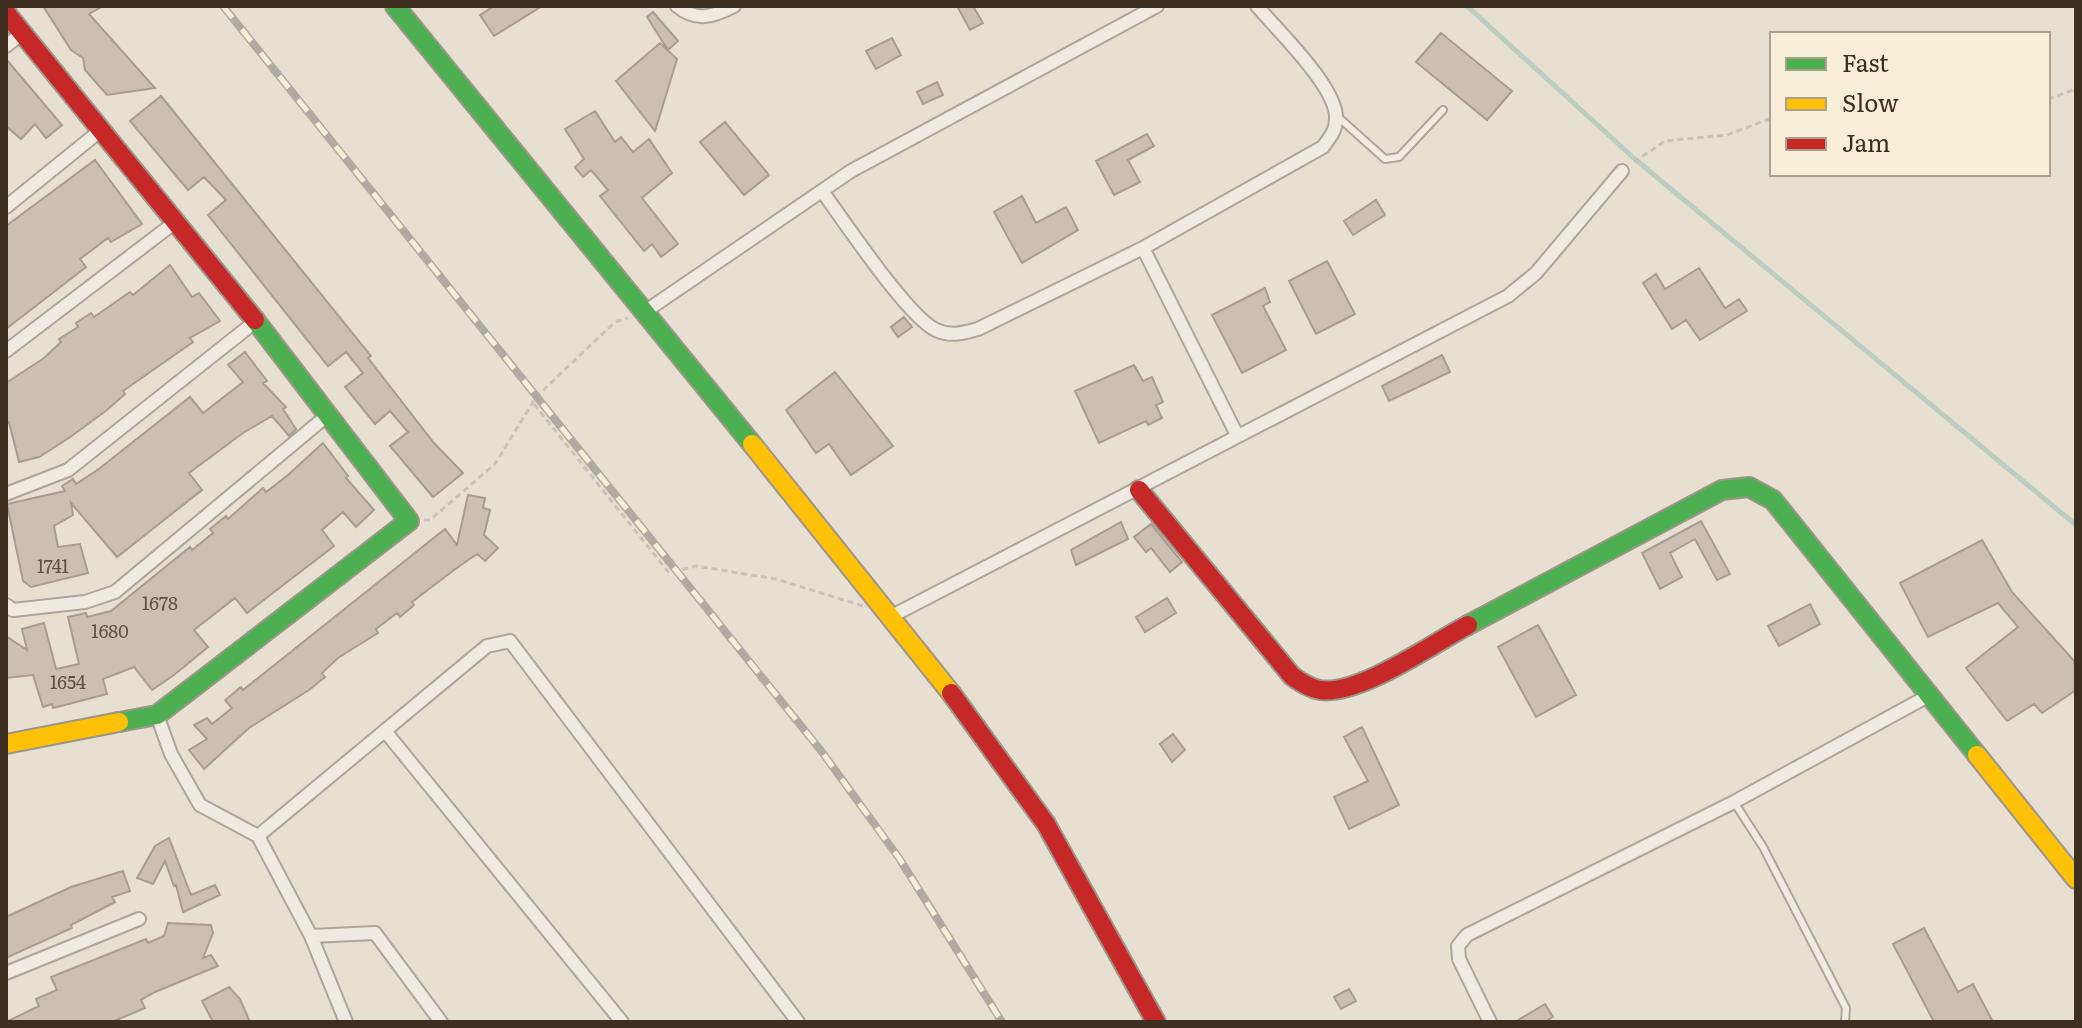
<svg xmlns="http://www.w3.org/2000/svg" width="2082" height="1028" viewBox="0 0 2082 1028" font-family="Literata,serif">
	<style>
		.lines { fill: none; stroke-linecap: round; stroke-linejoin: round }
		.stream { stroke: #bcccc2; stroke-width: 5 }
		.building { fill: #cbbfb2; stroke: #a89c90; stroke-width: 2 }
		.lane-casing { stroke: #ada599; stroke-width: 10 }
		.street-casing { stroke: #ada599; stroke-width: 16 }
		.fast-casing { stroke: #9c958a; stroke-width: 22 }
		.slow-casing { stroke: #9c958a; stroke-width: 22 }
		.jam-casing { stroke: #9c958a; stroke-width: 22 }
		.path { stroke: #c8c2b9; stroke-width: 3; stroke-dasharray: 6 4; stroke-linecap: butt }
		.lane { stroke: #efebe3; stroke-width: 6 }
		.street { stroke: #efebe3; stroke-width: 12 }
		.fast { stroke: #4caf50; stroke-width: 18 }
		.slow { stroke: #ffc107; stroke-width: 18 }
		.jam { stroke: #c62828; stroke-width: 18 }
		.rail-casing { stroke: #afaaa2; stroke-width: 8 }
		.rail { stroke: #f7eed8; stroke-width: 5; stroke-dasharray: 15; stroke-linecap: butt }
		.labels { text-anchor: middle; dominant-baseline: central; stroke-width: 8; stroke-linejoin: round; paint-order: stroke }
		.number-label { font-size: 18px; fill: #605244 }
	</style>
	<rect width="100%" height="100%" fill="#e7e0d1"/>
	<g class="lines">
		<path class="stream" d="M1467,6L1636,160L2076,525"/>
	</g>
	<path class="building" d="M43,6H103L89,14L155,88L107,95L85,70L83,58L71,50Z
		M494,6H542L494,36L480,15Z
		M957,6H973L983,23L970,30Z
		M653,12L678,41L668,50L647,17Z
		M1441,33L1512,91L1487,120L1416,62Z
		M892,38L901,55L876,69L866,51Z
		M660,43L677,59L655,131L616,81Z
		M6,59L62,125L46,138L35,124L21,139L6,126Z
		M937,82L943,95L923,104L917,92Z
		M161,96L371,356L368,358L434,443L463,473L433,497L390,446L408,432L390,411L375,424L345,387L363,373L346,352L328,366L208,215L226,200L204,177L188,190L130,121Z
		M595,111L615,142L621,137L633,152L649,139L672,173L642,198L678,244L661,257L652,244L644,251L600,196L608,190L591,170L583,177L575,167L584,159L565,129Z
		M725,122L769,175L744,195L700,142Z
		M1147,134L1154,146L1128,160L1140,182L1114,195L1096,161Z
		M95,160L142,224L111,242L108,238L80,259L86,267L6,329V226Z
		M1022,196L1036,223L1066,207L1078,230L1022,263L994,212Z
		M1376,200L1385,215L1353,235L1344,221Z
		M1327,261L1355,314L1316,334L1289,281Z
		M170,265L192,297L199,293L220,321L190,338L193,342L123,391L125,394L107,410L69,438L39,457L19,462L9,422L6,424V383L44,358L61,342L59,339L78,327L76,323L91,313L94,317L130,292L133,295Z
		M1699,268L1725,308L1739,299L1747,311L1700,340L1686,320L1672,329L1643,283L1656,274L1665,289Z
		M1265,288L1270,302L1263,306L1286,350L1242,373L1212,315Z
		M904,317L912,327L898,337L891,327Z
		M245,352L267,381L263,383L286,407L283,409L296,429L289,436L272,416L243,433L189,473L202,490L117,557L71,503L73,515L54,526L58,547L80,544L88,573L31,587L23,581L7,504L65,491L62,486L73,479L76,484L100,468L190,397L203,413L243,382L228,365Z
		M1442,355L1450,372L1389,401L1382,386Z
		M1134,365L1143,381L1152,377L1163,402L1156,405L1162,418L1148,425L1146,421L1099,443L1075,391Z
		M835,372L893,446L851,475L829,444L816,453L786,410Z
		M323,443L348,476L346,478L374,510L356,527L343,512L322,530L334,546L247,613L235,598L194,630L208,647L174,675L152,690L134,667L103,679L107,694L53,708L52,704L43,707L33,675L6,678V636L27,650L22,629L44,623L56,669L79,664L68,617L86,613L87,617L111,611L190,547L192,550L213,533L210,529L226,516L228,519L263,488L266,492L288,475Z
		M468,495L485,498L483,508L490,510L484,535L498,548L485,561L477,554L454,570L412,602L414,605L400,617L397,613L376,629L378,633L338,658L322,673L325,677L309,690L249,728L204,769L189,750L207,739L194,725L207,718L212,724L232,708L225,700L241,687L243,690L445,529L457,545Z
		M1701,521L1730,574L1717,580L1695,539L1670,553L1682,577L1660,589L1642,553Z
		M1121,522L1128,539L1076,565L1071,550Z
		M1151,524L1182,562L1170,572L1151,548L1146,552L1134,537Z
		M1982,540L2012,592L2076,663V690L2042,713L2034,704L2007,721L1966,668L2018,627L1998,603L1928,637L1900,583Z
		M1167,598L1176,613L1145,632L1136,617Z
		M1810,604L1820,624L1779,646L1768,626Z
		M1538,625L1576,695L1536,717L1498,647Z
		M1362,727L1399,805L1349,829L1334,797L1368,781L1344,737Z
		M1173,734L1185,750L1172,762L1160,744Z
		M169,838L191,895L215,885L220,895L183,912L176,885L174,886L165,861L153,884L137,878L155,846Z
		M123,871L130,891L112,897L115,902L71,925L72,928L6,958V917L71,887Z
		M168,923L211,925L213,933L203,958L211,955L218,966L155,992L141,1000L145,1008L112,1022H6L39,1006L36,999L57,990L51,977L146,939L148,943L164,936Z
		M1924,928L1958,992L1973,984L1993,1022H1934L1893,944Z
		M229,987L240,999L250,1022H213L202,1001Z
		M1349,989L1356,1001L1341,1009L1334,997Z
		M1545,1004L1553,1017L1545,1022H1515Z"/>
	<g class="lines">
		<g class="lane-casing">
			<path id="lane" d="M1337,116L1385,159L1399,157L1443,110
				M1734,802L1763,847L1846,1008L1845,1022"/>
		</g>
		<g class="street-casing">
			<path id="street" d="M677,6C696,22 713,17 734,6
				M6,46L22,33
				M822,191C844,221 907,316 936,330C951,337 963,333 978,329L1143,248L1323,147C1330,137 1336,131 1336,119C1338,88 1277,30 1257,6
				M6,207L101,130
				M1143,248L1237,435
				M643,313L851,171L1157,6
				M6,351L174,223
				M6,494L68,470L256,321
				M6,605L13,610L85,602L115,592L329,414
				M892,616L1508,296L1536,273L1622,171
				M157,715L171,754L200,805L258,836L311,936L346,1022
				M385,731L622,1022
				M258,836L487,646L510,641L798,1022
				M311,936L375,933L441,1022
				M6,973L139,919
				M1490,1022L1459,959L1458,946L1467,935L1734,802L1928,696"/>
		</g>
		<g class="fast-casing">
			<path id="fast" d="M395,6L752,444
				M1468,625L1722,490L1749,487L1773,500L1977,755
				M119,722L157,715L409,521L255,320"/>
		</g>
		<g class="slow-casing">
			<path id="slow" d="M752,444L951,693
				M6,744L119,722
				M1977,755L2076,879"/>
		</g>
		<g class="jam-casing">
			<path id="jam" d="M6,13L255,320
				M1139,490L1292,676C1300,682 1309,688 1320,690C1359,696 1432,644 1468,625
				M951,693L1046,824L1156,1022"/>
		</g>
		<path class="path" d="M2048,99L2076,89
			M1634,162L1665,141L1727,135L1772,118
			M534,404L669,573L696,566L776,579L863,606
			M424,520H430L495,464L536,397L615,322L628,318"/>
		<use href="#lane" class="lane"/>
		<use href="#street" class="street"/>
		<use href="#fast" class="fast"/>
		<use href="#slow" class="slow"/>
		<use href="#jam" class="jam"/>
		<g class="rail-casing">
			<path id="rail" d="M223,6L822,752L899,858L1002,1022"/>
		</g>
		<use href="#rail" class="rail"/>
	</g>
	<g class="labels">
		<g class="number-label">
			<text x="53" y="565">1741</text>
			<text x="160" y="602">1678</text>
			<text x="110" y="630">1680</text>
			<text x="68" y="681">1654</text>
		</g>
	</g>
	<rect width="2082" height="1028" fill="none" stroke="#3d2e20" stroke-width="16"/>
	<rect x="1770" y="32" width="280" height="144" fill="#f7eed8" stroke="#ada18e" stroke-width="2"/>
	<rect x="1786" y="58" width="40" height="12" fill="#4caf50" stroke="#ada18e" stroke-width="2"/>
	<text x="1842" y="72" font-size="24" fill="#3d2e20">Fast</text>
	<rect x="1786" y="98" width="40" height="12" fill="#ffc107" stroke="#ada18e" stroke-width="2"/>
	<text x="1842" y="112" font-size="24" fill="#3d2e20">Slow</text>
	<rect x="1786" y="138" width="40" height="12" fill="#c62828" stroke="#ada18e" stroke-width="2"/>
	<text x="1842" y="152" font-size="24" fill="#3d2e20">Jam</text>
</svg>
